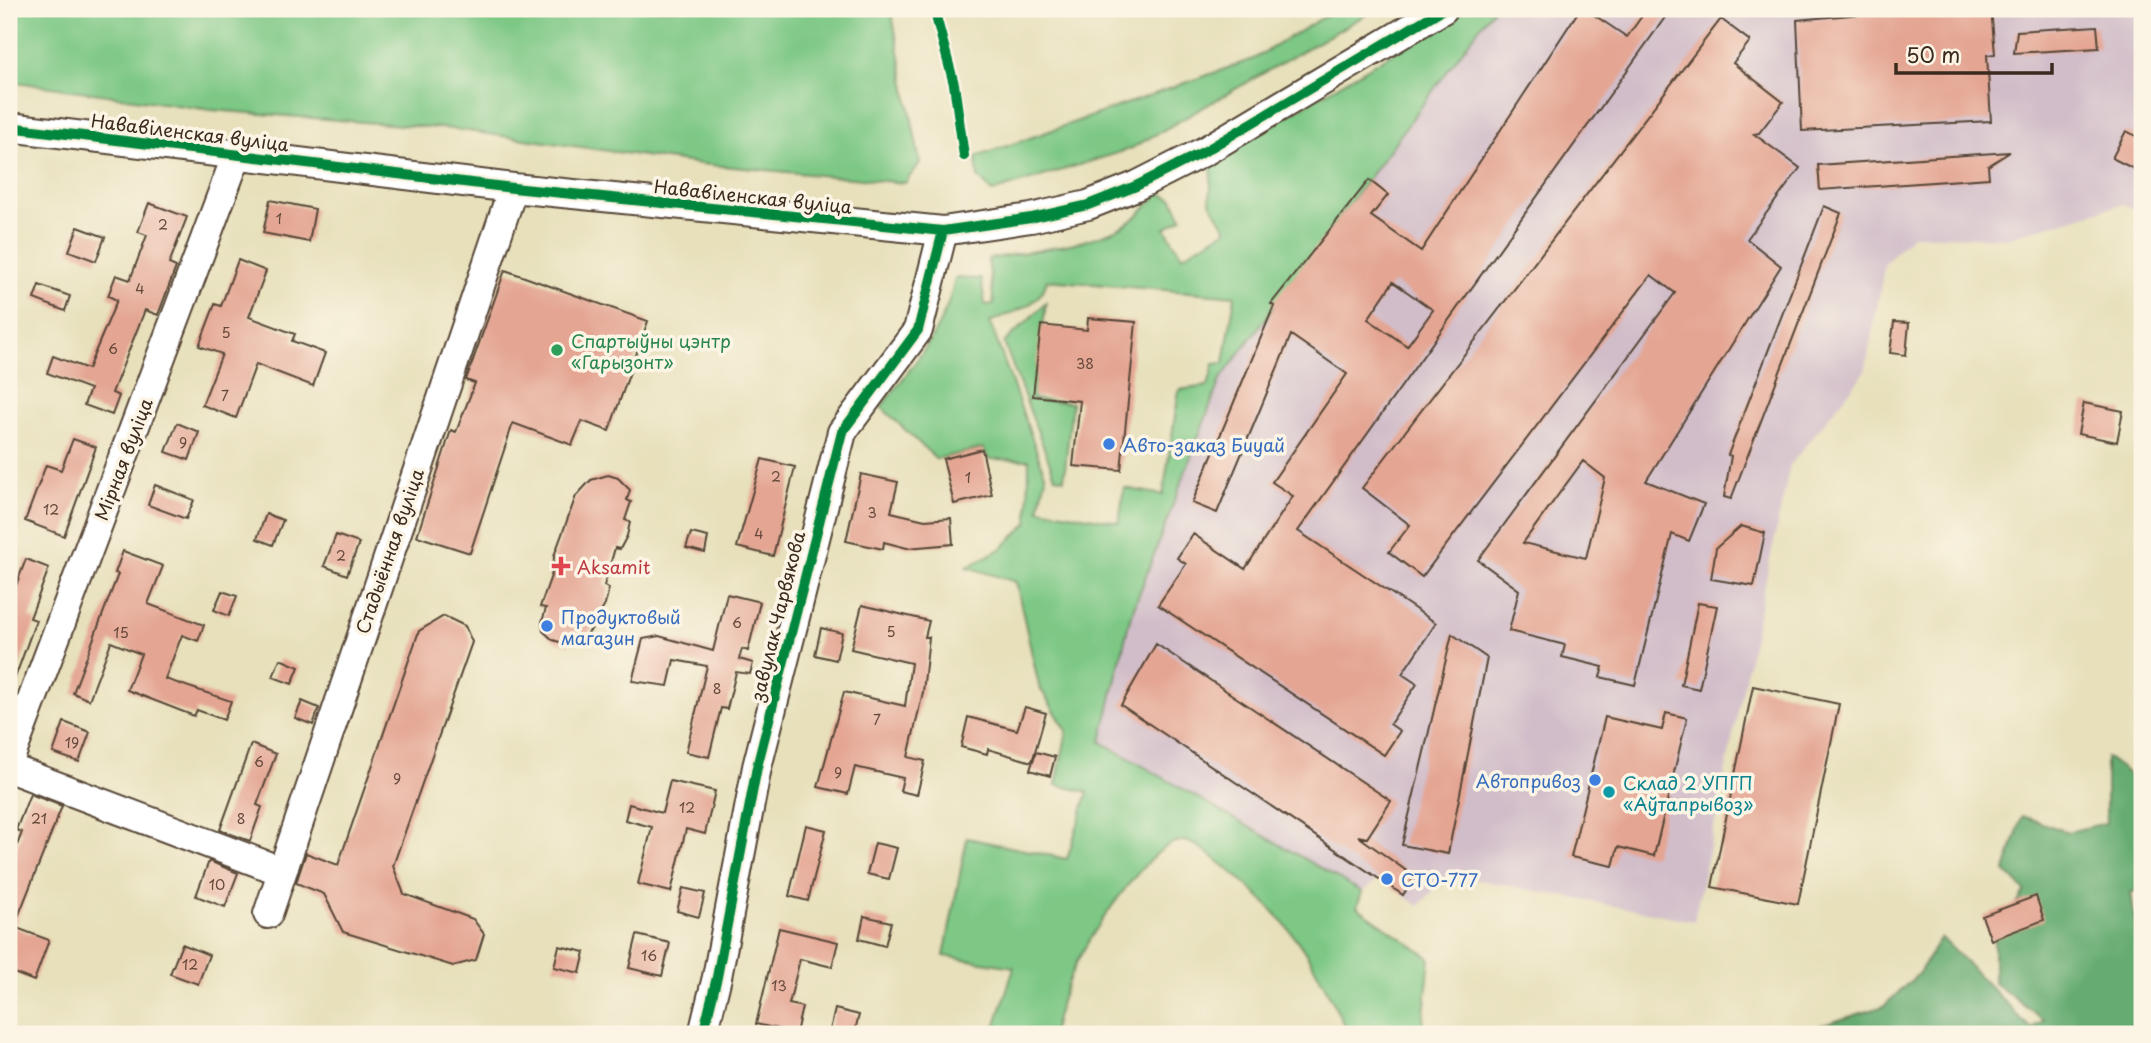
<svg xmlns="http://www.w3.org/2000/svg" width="2151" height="1043" viewBox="0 0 2151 1043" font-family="'Playpen Sans',sans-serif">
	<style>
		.industrial { fill: #d1bdc9 }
		.green { fill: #7dc885; stroke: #5c7952; stroke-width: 2; fill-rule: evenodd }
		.forest { fill: #66ac72; stroke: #506b48; stroke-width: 2 }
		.building { fill: #e4a593; fill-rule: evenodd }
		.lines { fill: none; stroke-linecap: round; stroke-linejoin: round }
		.minor-casing { stroke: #554536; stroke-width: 32 }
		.minor { stroke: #fff; stroke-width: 28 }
		.cycleway-casing { stroke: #fcf5e5; stroke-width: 15 }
		.cycleway { stroke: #00873e; stroke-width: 10 }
		.leisure-dot { fill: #2e9e5b; stroke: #fcf5e5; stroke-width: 2.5 }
		.shop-dot { fill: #3f7fe0; stroke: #fcf5e5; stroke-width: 2.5 }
		.health-dot { fill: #e0444e; stroke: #fcf5e5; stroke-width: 2.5 }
		.culture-dot { fill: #0f9aa8; stroke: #fcf5e5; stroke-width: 2.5 }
		.labels { text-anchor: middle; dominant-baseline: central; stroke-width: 7; stroke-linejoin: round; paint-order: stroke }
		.number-label { font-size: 14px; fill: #65493b }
		.street-label { font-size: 18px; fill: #3b2a1e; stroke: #fcf5e5 }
		.leisure-label { font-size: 18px; fill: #27864d; stroke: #fcf5e5; text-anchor: start }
		.shop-label { font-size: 18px; fill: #366cbe; stroke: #fcf5e5; text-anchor: start }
		.health-label { font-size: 18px; fill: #be3a42; stroke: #fcf5e5; text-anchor: start }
		.culture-label { font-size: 18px; fill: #0d838f; stroke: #fcf5e5; text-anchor: start }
	</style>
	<rect width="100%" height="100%" fill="#fcf5e5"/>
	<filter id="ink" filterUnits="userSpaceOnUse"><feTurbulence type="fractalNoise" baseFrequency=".0143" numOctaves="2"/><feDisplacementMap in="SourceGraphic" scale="14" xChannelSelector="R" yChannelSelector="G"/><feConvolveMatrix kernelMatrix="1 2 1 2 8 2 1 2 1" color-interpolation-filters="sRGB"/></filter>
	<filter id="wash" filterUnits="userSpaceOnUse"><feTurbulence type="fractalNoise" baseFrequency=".00686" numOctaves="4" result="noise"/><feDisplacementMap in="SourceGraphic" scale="28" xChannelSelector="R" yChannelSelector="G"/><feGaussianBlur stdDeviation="1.57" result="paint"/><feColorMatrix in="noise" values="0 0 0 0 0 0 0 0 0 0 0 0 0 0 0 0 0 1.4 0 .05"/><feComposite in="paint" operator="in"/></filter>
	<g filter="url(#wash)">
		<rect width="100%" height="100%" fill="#e7e0bb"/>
		<path class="industrial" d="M1493,9H2142V212L2123,204L2005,238L1912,235L1885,263L1865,372L1790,465L1694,921L1446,874L1443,885L1437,886L1419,906L1379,879L1362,892L1101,742L1130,618L1220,380Z"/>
		<path class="green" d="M9,9H891L920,163L905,183L701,164L453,129L211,110L9,81Z
			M1337,9H1376L1130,149L992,192L978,177L976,157L1253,59Z
			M1467,9H1493L1220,380L1130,618L1101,742L1362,892L1357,907L1430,958L1422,1034H1348C1315,960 1288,916 1223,865C1211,856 1197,842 1182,841C1153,840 1095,929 1081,954C1068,977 1058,1009 1052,1034H993L1014,967L944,956L967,838L1067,859L1088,792L1056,785L1067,731L1039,686L1016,582L967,567L1002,548L1028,523L1029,460L989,459L983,448L936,459L881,407C912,367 946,329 955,278L981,279L985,305L994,304L988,259C1025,252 1104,243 1132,220C1142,212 1151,202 1159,193L1173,199L1182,218L1165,228L1182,256L1227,230L1210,202L1212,160ZM1047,280L1235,296L1224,363L1214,364L1208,386L1179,390L1163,495L1124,488L1119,522L1039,509L1046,477L990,322C1013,311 1041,307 1047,280Z
			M1046,303L1033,399L1072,403L1064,479L1055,477L1004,343Z"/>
		<path class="forest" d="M2106,757L2142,784V890L2131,892L2142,973V1034H1794L1884,1006L1919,973L1941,937L2031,1029L2044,1020L1994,983V941L2025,891L2005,871L2022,816L2068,832L2106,823Z"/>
		<g id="blocks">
			<path class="building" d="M1580,9H1585L1627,37L1647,9H1671L1298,531L1436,623L1402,674L1417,684L1390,724L1400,731L1384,755L1158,605L1186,564L1177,558L1193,534L1245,569L1293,496L1272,482L1347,374L1291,335L1217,513L1192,503L1274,306L1271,304L1369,180L1388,195L1371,216L1421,251ZM1393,282L1433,310L1407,346L1368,319Z
				M1916,9H1991L1995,54L1987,55L1991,121L1802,131L1797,20Z
				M1721,19L1750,41L1733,63L1783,102L1759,133L1754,134L1800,168L1747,239L1781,266L1646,481L1704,504L1689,541L1672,534L1635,685L1600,677L1603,667L1562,657L1565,645L1509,631L1519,590L1478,560L1675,293L1651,275L1422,577L1389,552L1410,525L1362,488ZM1583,461L1605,478L1586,558L1523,543Z
				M2097,26L2099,48L2014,53L2017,31Z
				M2126,131L2142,139V173L2112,158Z
				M2010,152L1988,166L1989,178L1820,190L1818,165Z
				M270,200L315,209L309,242L263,233Z
				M149,203L187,217L169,264L176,267L158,315L145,310L112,393L119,396L112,415L84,405L90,389L47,373L53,356L88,369L117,300L108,296L116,275L130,280L147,235L138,232Z
				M1824,206L1841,213L1731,499L1724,497L1731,456L1728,455Z
				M78,227L105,237L96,261L69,251Z
				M238,260L266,271L249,317L295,334L292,341L325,353L313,386L256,364L236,418L202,405L222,354L199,346L215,304L221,306Z
				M505,270L648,321L609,431L582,421L572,445L513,423L470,553L417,536L451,430L456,432L475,383L466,380Z
				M39,285L70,296L65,311L34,299Z
				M1088,318L1136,322L1121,470L1073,466L1080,401L1033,396L1041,325L1087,330Z
				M1894,322L1909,323L1906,355L1890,353Z
				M2084,403L2123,411L2117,442L2078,434Z
				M177,423L199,432L189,460L166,452Z
				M73,439L96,447L64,536L25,521L46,465L61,470Z
				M982,449L992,495L954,504L943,459Z
				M762,459L795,467L773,556L737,547Z
				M861,474L898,482L891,512L925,520L951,518L953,544L907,548L884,542L883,549L846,541Z
				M608,475L618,478L630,490L627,500L631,502L625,520L630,522L627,536L620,549L615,548L604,586L609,588L605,605L590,631L577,643L566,644L553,640L543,631L542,622L546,608L540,607L553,570L554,556L576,496L591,480Z
				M155,485L194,500L186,519L148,505Z
				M266,514L283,520L273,545L257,539Z
				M1741,526L1765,533L1754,586L1711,579L1716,548Z
				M691,533L708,537L705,553L686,548Z
				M336,535L359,543L347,575L324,566Z
				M123,551L163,566L148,604L204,625L198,641L182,635L165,679L231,701L224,720L197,710L194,716L127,690L141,654L111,642L89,700L73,693L118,574L115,573Z
				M26,559L49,568L30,618L36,620L11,689L9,604Z
				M222,591L237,596L229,616L214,610Z
				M727,594L760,602L748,651L742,649L739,659L753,663L750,674L736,672L727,709L721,708L709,757L686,752L707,666L674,660L668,686L632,681L643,639L659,636L713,651Z
				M1698,603L1717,606L1699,689L1681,685Z
				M862,605L929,621L925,637H929L923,692L908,757L925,761L917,795L900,791L903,778L855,767L848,794L818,787L844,692L905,706L911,663L851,649Z
				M444,616L465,626L472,642L393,866L404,894L473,919L484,934L476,960L453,966L343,932L324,894L296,883L306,853L338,865L419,631Z
				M821,628L842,633L836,660L815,655Z
				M1452,634L1487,658L1448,854L1402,845Z
				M1156,644L1391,801L1367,838L1358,836L1415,877L1403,895L1121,705Z
				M280,659L299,667L292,684L273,677Z
				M1753,686L1839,704L1798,904L1712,887Z
				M302,701L319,708L313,725L295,718Z
				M1025,707L1046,713L1032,762L988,749L987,754L961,747L968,717L1017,730Z
				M1666,713L1687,718L1654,856L1618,847L1613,866L1571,857L1605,717L1662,730Z
				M64,722L90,732L79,762L53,753Z
				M251,744L276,754L257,805L262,807L250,841L220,830Z
				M1036,752L1055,757L1050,776L1030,770Z
				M670,781L715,791L705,834L686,829L671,892L638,884L652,827L625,820L629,804L662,813Z
				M30,794L62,806L14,927L49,940L34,981L9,971V867L22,832L16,830Z
				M806,825L826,830L808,901L789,896Z
				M875,843L897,848L889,879L867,874Z
				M209,861L238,873L225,907L196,896Z
				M683,888L705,893L699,917L677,911Z
				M2036,896L2044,920L1991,940L1982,916Z
				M864,916L891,922L885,946L859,939Z
				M779,928L838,942L832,967L800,959L789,1004L802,1007L796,1033L756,1024Z
				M637,935L670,943L662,976L629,968Z
				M182,944L209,955L198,984L170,974Z
				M559,946L585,952L580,973L554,967Z
				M835,1009L859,1015L854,1034H829Z"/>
		</g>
	</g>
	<g filter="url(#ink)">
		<use href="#blocks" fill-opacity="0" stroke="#554536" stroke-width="2"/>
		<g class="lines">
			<g class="minor-casing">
				<path id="minor" d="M9,127L513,188L943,231L1031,218L1088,205L1136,186L1205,151L1443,9
					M9,761L236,157
					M9,768L281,871
					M268,914L513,188
					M703,1034L717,977L757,767L842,432L918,330L943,231"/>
			</g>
			<use href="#minor" class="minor"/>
			<g class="cycleway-casing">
				<path id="cycleway" d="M934,9L954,84L964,156
					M9,127L513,188L943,231L1031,218L1088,205L1136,186L1205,151L1443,9
					M703,1034L717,977L757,767L842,432L918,330L943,231"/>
			</g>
			<use href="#cycleway" class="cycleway"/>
		</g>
	</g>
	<circle class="leisure-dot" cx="557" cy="350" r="7"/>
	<g class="shop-dot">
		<circle cx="1109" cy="444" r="7"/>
		<circle cx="547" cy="626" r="7"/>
		<circle cx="1595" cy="780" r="7"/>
		<circle cx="1387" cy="879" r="7"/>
	</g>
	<path class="health-dot" d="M557.5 555.5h7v7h7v7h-7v7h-7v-7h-7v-7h7z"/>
	<circle class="culture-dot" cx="1609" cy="792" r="7"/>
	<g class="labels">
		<g class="number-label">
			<text x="279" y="218">1</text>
			<text x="163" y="224">2</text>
			<text x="140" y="288">4</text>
			<text x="226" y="332">5</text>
			<text x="113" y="348">6</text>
			<text x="1085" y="363">38</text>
			<text x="225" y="395">7</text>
			<text x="183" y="442">9</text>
			<text x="776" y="476">2</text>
			<text x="968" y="477">1</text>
			<text x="51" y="509">12</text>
			<text x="872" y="512">3</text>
			<text x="759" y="533">4</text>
			<text x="341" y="555">2</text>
			<text x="737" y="622">6</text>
			<text x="891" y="631">5</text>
			<text x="121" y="632">15</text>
			<text x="717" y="688">8</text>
			<text x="877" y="719">7</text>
			<text x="72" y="742">19</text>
			<text x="259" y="761">6</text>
			<text x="838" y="772">9</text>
			<text x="397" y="778">9</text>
			<text x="687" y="807">12</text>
			<text x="39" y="818">21</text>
			<text x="241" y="818">8</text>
			<text x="217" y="884">10</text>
			<text x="649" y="955">16</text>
			<text x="190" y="964">12</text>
			<text x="779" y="985">13</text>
		</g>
		<g class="street-label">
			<text transform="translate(190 132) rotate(7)">Нававіленская вуліца</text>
			<text transform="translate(753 196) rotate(6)">Нававіленская вуліца</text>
			<text transform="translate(123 459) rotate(-69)">Мірная вуліца</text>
			<text transform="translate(389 551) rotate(-71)">Стадыённая вуліца</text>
			<text transform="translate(777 616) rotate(-76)">завулак Чарвякова</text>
		</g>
		<g class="leisure-label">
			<text x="571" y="340">Спартыўны цэнтр<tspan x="571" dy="21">«Гарызонт»</tspan></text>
		</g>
		<g class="shop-label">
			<text x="1123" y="444">Авто-заказ Биуай</text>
			<text x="561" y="616">Продуктовый<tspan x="561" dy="21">магазин</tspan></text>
			<text x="1581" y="780" text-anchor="end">Автопривоз</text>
			<text x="1401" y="879">СТО-777</text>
		</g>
		<g class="health-label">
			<text x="577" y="566">Aksamit</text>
		</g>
		<g class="culture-label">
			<text x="1623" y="782">Склад 2 УПГП<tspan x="1623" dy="21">«Аўтапрывоз»</tspan></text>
		</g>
	</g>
	<rect width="2151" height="1043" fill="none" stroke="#fcf5e5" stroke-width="35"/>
	<path d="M1896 63v10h156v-10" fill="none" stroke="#3b2a1e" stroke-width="3.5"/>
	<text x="1906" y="63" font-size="21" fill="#3b2a1e" stroke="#fcf5e5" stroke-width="5" paint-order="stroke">50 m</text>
</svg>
